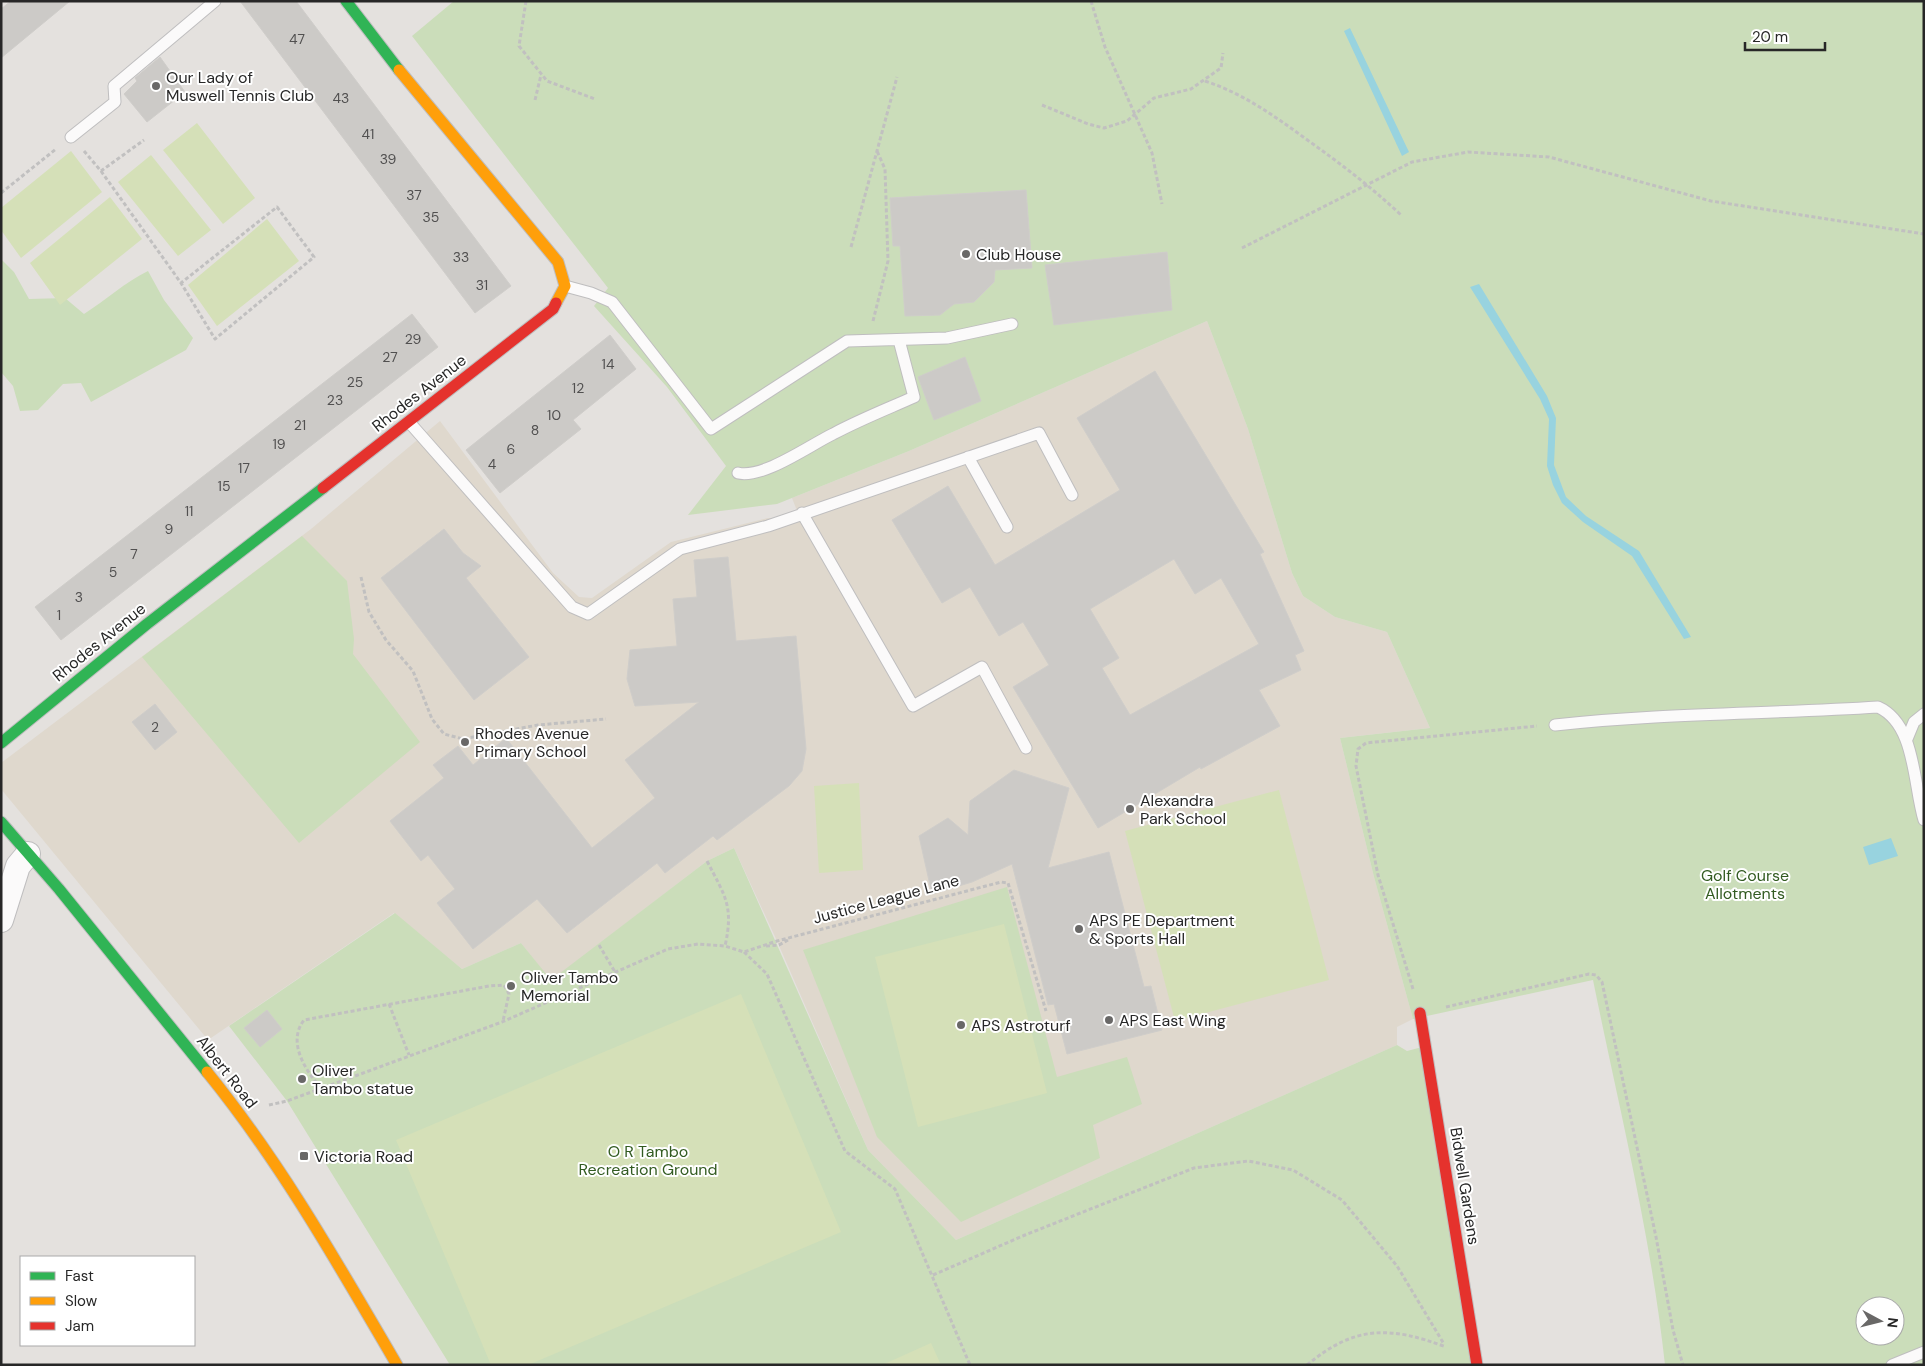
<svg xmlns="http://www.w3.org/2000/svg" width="1925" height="1366" viewBox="0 0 1925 1366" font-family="'DM Sans',sans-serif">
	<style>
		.education { fill: #dfd8cd }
		.green { fill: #cbddba; fill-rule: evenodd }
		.pitch { fill: #d5e0b8 }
		.water { fill: #98d3df }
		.building { fill: #cccac7; stroke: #cfcdca; fill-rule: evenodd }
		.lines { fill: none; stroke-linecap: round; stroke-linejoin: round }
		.lane-casing { stroke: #bfbebf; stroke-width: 13 }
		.street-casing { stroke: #bfbebf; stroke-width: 26 }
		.fast-casing { stroke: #bfbebf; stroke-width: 13 }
		.slow-casing { stroke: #bfbebf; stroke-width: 13 }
		.jam-casing { stroke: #bfbebf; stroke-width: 13 }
		.path { stroke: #c1c0c0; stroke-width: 3; stroke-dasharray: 4 2.5; stroke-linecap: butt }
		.lane { stroke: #fbfafa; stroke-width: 11 }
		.street { stroke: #fbfafa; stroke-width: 24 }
		.fast { stroke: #30b455; stroke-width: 11 }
		.slow { stroke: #ff9f0a; stroke-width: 11 }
		.jam { stroke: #e5322d; stroke-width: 11 }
		.poi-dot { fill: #696867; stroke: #fff; stroke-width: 2 }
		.labels { text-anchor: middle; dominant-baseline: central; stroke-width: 4; stroke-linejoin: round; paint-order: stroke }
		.number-label { font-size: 14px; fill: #515050 }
		.poi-label { font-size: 16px; fill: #272727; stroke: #fff; text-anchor: start }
		.street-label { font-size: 16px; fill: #272727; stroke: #fff }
		.park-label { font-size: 16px; fill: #325b21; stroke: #fff }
	</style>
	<rect width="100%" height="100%" fill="#e4e1de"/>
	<path class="education" d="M1207,321L1248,429L1292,573L1303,596L1335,617L1387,632L1430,728L1340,738L1374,877L1413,1019L1397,1027V1045L956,1240L868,1150L777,941L734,848L707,861L551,981L521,943L462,969L394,913L208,1040L1,789V763L311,529L440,421L553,573L579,597L592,598L671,542L768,518L801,521L792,498L909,451Z"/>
	<path class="green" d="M454,1H1924V1365H1665C1651,1235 1619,1108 1593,980L1413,1019L1374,877L1340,738L1430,728L1387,632L1335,617L1303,596L1292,573L1248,429L1207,321L909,451L777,504L688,515L726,466L667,387L594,306L608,288L412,36ZM1865,1306H1895V1336H1865Z
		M1,259L14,272L29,299L65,298L84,314C106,300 125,282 148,271L164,300L193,338L186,350L91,402L81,383L63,384L38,410L20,411L13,386L1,372Z
		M302,536L347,581L354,639L353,654L420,742L299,843L142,657Z
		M734,848L868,1150L956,1240L1397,1045L1407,1051L1426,1046L1477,1365H450L287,1101L229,1026L395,913L462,969L521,943L551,980L707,861Z
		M1007,887L1057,1077L1127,1057L1142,1104L1093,1125L1100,1158L961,1222L877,1137L803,950Z"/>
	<path class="pitch" d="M197,123L255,198L223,224L163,150Z
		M71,151L102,192L21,258L1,230V208Z
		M151,155L211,230L178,256L118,182Z
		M110,197L142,239L60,305L30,263Z
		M267,219L299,261L217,326L188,285Z
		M859,783L863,870L819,873L814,786Z
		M1279,790L1329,980L1175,1021L1125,831Z
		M1004,924L1047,1093L918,1127L875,957Z
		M741,994L841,1232L528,1365H491L396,1140Z
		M931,1343L941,1365H882Z"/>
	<path class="water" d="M1350,28L1409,152L1402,156L1344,31Z
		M1479,284L1547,396L1556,418L1554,465L1566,497L1586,516L1639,551L1691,637L1684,639L1632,556L1583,522L1562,503L1553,485L1547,466L1549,419L1540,399L1470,287Z
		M1891,838L1898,856L1869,865L1863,847Z"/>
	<path class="building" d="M11,1H70L1,58V9Z
		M240,1H296L511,286L475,313Z
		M160,57L185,92L147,122L124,94L137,81L135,78Z
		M1026,190L1032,268L995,270L994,282L974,302L954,304L940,315L905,316L900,246H893L890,198Z
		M1167,252L1172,310L1054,325L1045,265Z
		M412,314L438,347L61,640L35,607Z
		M610,335L636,369L573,420L581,429L500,493L466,450Z
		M965,357L981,401L934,420L918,377Z
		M1155,371L1264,552L1260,554L1304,651L1295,655L1301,670L1259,690L1280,726L1201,769L1200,767L1098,828L1013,687L1049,665L1023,622L999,636L970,587L942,603L892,520L948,486L995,565L1120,490L1077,418ZM1174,559L1195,594L1221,578L1259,644L1130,715L1102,668L1119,658L1090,609Z
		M444,529L463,553L481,566L466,578L529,657L474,700L381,578Z
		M728,557L736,641L796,636L806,749L802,771L789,786L717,840L713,836L665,873L657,863L567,933L537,899L473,949L437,903L455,889L428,855L421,861L390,821L444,778L433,765L458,746L473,765L506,738L592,848L655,798L625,760L699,702L635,706L627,679L630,650L677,646L673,599L697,597L694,560Z
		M155,704L177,732L155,750L132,722Z
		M1014,770L1069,788L1048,868L1109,852L1144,987L1151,986L1162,1030L1067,1054L1054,1004L1048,1005L1012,864L972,882L932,894L919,836L948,818L968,835L970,801Z
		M267,1010L282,1029L260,1047L244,1028Z"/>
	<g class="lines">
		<g class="lane-casing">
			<path id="lane" d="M71,137L115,102L114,86L215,1
				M565,286L591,293L612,302L711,429L847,341L947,338L1012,324
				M409,422L572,607L588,614L680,549L768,526L1039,433L1072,495
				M968,457L1007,527
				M738,473C763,479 810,445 833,434C859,420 887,409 914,397L899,340
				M802,513L913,706L982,667L1026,748
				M1555,725C1662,713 1770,714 1878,707C1916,724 1913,784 1924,820
				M1907,739L1914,722L1924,714
				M1892,1365L1924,1352"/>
		</g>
		<g class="street-casing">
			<path id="street" d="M1,920L18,866L28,854"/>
		</g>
		<g class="fast-casing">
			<path id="fast" d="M346,1L399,70
				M1,743L147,624L323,488
				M1,822L59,889L207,1072"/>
		</g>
		<g class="slow-casing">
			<path id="slow" d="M399,70L558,262L565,286L556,303
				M207,1072C281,1163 338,1264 397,1365"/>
		</g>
		<g class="jam-casing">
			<path id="jam" d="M323,488L553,309L556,303
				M1420,1013L1477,1365"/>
		</g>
		<path class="path" d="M526,1L519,46L547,81L595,99
			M1091,1L1105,47L1152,153L1162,204
			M1205,81C1244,94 1273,115 1306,139C1341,164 1370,186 1401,215
			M535,100L541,75
			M1042,105L1088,124L1104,128L1127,121L1154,98L1191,89L1221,68L1223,53
			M84,151L101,171L144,140
			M101,171L181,283L277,207L314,257L215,339L181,283
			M1,193L56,149
			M851,247L897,77
			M1242,248L1412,162L1468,152L1549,157L1711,201L1924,234
			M873,321L888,261L885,169L877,151
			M361,577L369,612L386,640L413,671L432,719L444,734L463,739L538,725L606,719
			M707,861C725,896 734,906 725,946
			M599,945L615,972
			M766,946L779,945L788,940
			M744,952L767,974L845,1151L895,1189L970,1365
			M1413,989L1378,875L1356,766L1358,749L1366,743L1537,726
			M389,1004L409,1055
			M1446,1007L1589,974L1596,975L1602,982L1656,1237L1673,1330L1683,1365
			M321,1088C305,1070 287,1042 304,1020L489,986L504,985L509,994L503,1021
			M269,1105L287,1101L502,1022L668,949L698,944L725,946L744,952L777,941L1001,882L1008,883L1046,1011
			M933,1275L1025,1235L1194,1168L1248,1161L1293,1170L1342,1200L1397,1266L1444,1344
			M1307,1365C1355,1325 1390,1326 1446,1347"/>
		<use href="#lane" class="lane"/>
		<use href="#street" class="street"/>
		<use href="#fast" class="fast"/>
		<use href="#slow" class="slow"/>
		<use href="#jam" class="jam"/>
	</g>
	<g class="poi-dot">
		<circle cx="156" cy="86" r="5"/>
		<circle cx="966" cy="254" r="5"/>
		<circle cx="465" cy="742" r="5"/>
		<circle cx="1130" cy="809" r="5"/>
		<circle cx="1079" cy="929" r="5"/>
		<circle cx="511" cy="986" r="5"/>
		<circle cx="1109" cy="1020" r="5"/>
		<circle cx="961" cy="1025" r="5"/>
		<circle cx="302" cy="1079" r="5"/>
		<rect x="299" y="1151" width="10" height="10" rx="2.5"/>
	</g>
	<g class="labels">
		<g class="number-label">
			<text x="297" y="39">47</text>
			<text x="341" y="98">43</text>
			<text x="368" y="134">41</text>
			<text x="388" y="159">39</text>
			<text x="414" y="195">37</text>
			<text x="431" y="217">35</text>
			<text x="461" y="257">33</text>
			<text x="482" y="285">31</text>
			<text x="413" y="339">29</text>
			<text x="390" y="357">27</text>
			<text x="608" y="364">14</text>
			<text x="355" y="382">25</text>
			<text x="578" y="388">12</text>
			<text x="335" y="400">23</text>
			<text x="554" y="415">10</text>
			<text x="300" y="425">21</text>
			<text x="535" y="430">8</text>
			<text x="279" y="444">19</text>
			<text x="511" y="449">6</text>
			<text x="492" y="464">4</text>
			<text x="244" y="468">17</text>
			<text x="224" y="486">15</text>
			<text x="189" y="511">11</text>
			<text x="169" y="529">9</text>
			<text x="134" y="554">7</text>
			<text x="113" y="572">5</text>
			<text x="79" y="597">3</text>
			<text x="59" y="615">1</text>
			<text x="155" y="727">2</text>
		</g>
		<g class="poi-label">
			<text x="166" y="77">Our Lady of<tspan x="166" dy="18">Muswell Tennis Club</tspan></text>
			<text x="976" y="254">Club House</text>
			<text x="475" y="733">Rhodes Avenue<tspan x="475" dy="18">Primary School</tspan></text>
			<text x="1140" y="800">Alexandra<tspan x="1140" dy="18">Park School</tspan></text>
			<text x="1089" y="920">APS PE Department<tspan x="1089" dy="18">&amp; Sports Hall</tspan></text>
			<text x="521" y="977">Oliver Tambo<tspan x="521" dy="18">Memorial</tspan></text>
			<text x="1119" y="1020">APS East Wing</text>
			<text x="971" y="1025">APS Astroturf</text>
			<text x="312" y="1070">Oliver<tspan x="312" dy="18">Tambo statue</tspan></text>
			<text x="314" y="1156">Victoria Road</text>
		</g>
		<g class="street-label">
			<text transform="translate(419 393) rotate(-38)">Rhodes Avenue</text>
			<text transform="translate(99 642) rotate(-39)">Rhodes Avenue</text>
			<text transform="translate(886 899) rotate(-15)">Justice League Lane</text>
			<text transform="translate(227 1072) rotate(52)">Albert Road</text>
			<text transform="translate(1465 1186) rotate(81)">Bidwell Gardens</text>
		</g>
		<g class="park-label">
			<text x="1745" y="875">Golf Course<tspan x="1745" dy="18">Allotments</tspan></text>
			<text x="648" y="1151">O R Tambo<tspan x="648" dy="18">Recreation Ground</tspan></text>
		</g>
	</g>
	<rect width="1925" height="1366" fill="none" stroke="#272727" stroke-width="5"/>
	<rect x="20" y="1256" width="175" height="90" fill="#ffffff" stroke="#a9a9a9"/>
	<rect x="30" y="1272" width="25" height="8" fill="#30b455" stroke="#a9a9a9"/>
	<text x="65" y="1281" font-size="15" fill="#272727">Fast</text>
	<rect x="30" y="1297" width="25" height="8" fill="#ff9f0a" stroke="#a9a9a9"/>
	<text x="65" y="1306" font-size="15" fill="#272727">Slow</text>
	<rect x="30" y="1322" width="25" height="8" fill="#e5322d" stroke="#a9a9a9"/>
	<text x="65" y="1331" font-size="15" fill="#272727">Jam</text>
	<g transform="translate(1880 1321) rotate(97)"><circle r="24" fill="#ffffff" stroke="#a9a9a9"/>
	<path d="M0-4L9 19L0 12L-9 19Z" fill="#696867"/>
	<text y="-8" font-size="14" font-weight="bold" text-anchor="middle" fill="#272727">N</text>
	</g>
	<path d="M1745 42v8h80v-8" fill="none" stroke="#272727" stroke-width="2.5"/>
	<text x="1752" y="42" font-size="15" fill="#272727" stroke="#ffffff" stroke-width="4" paint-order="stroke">20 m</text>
</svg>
